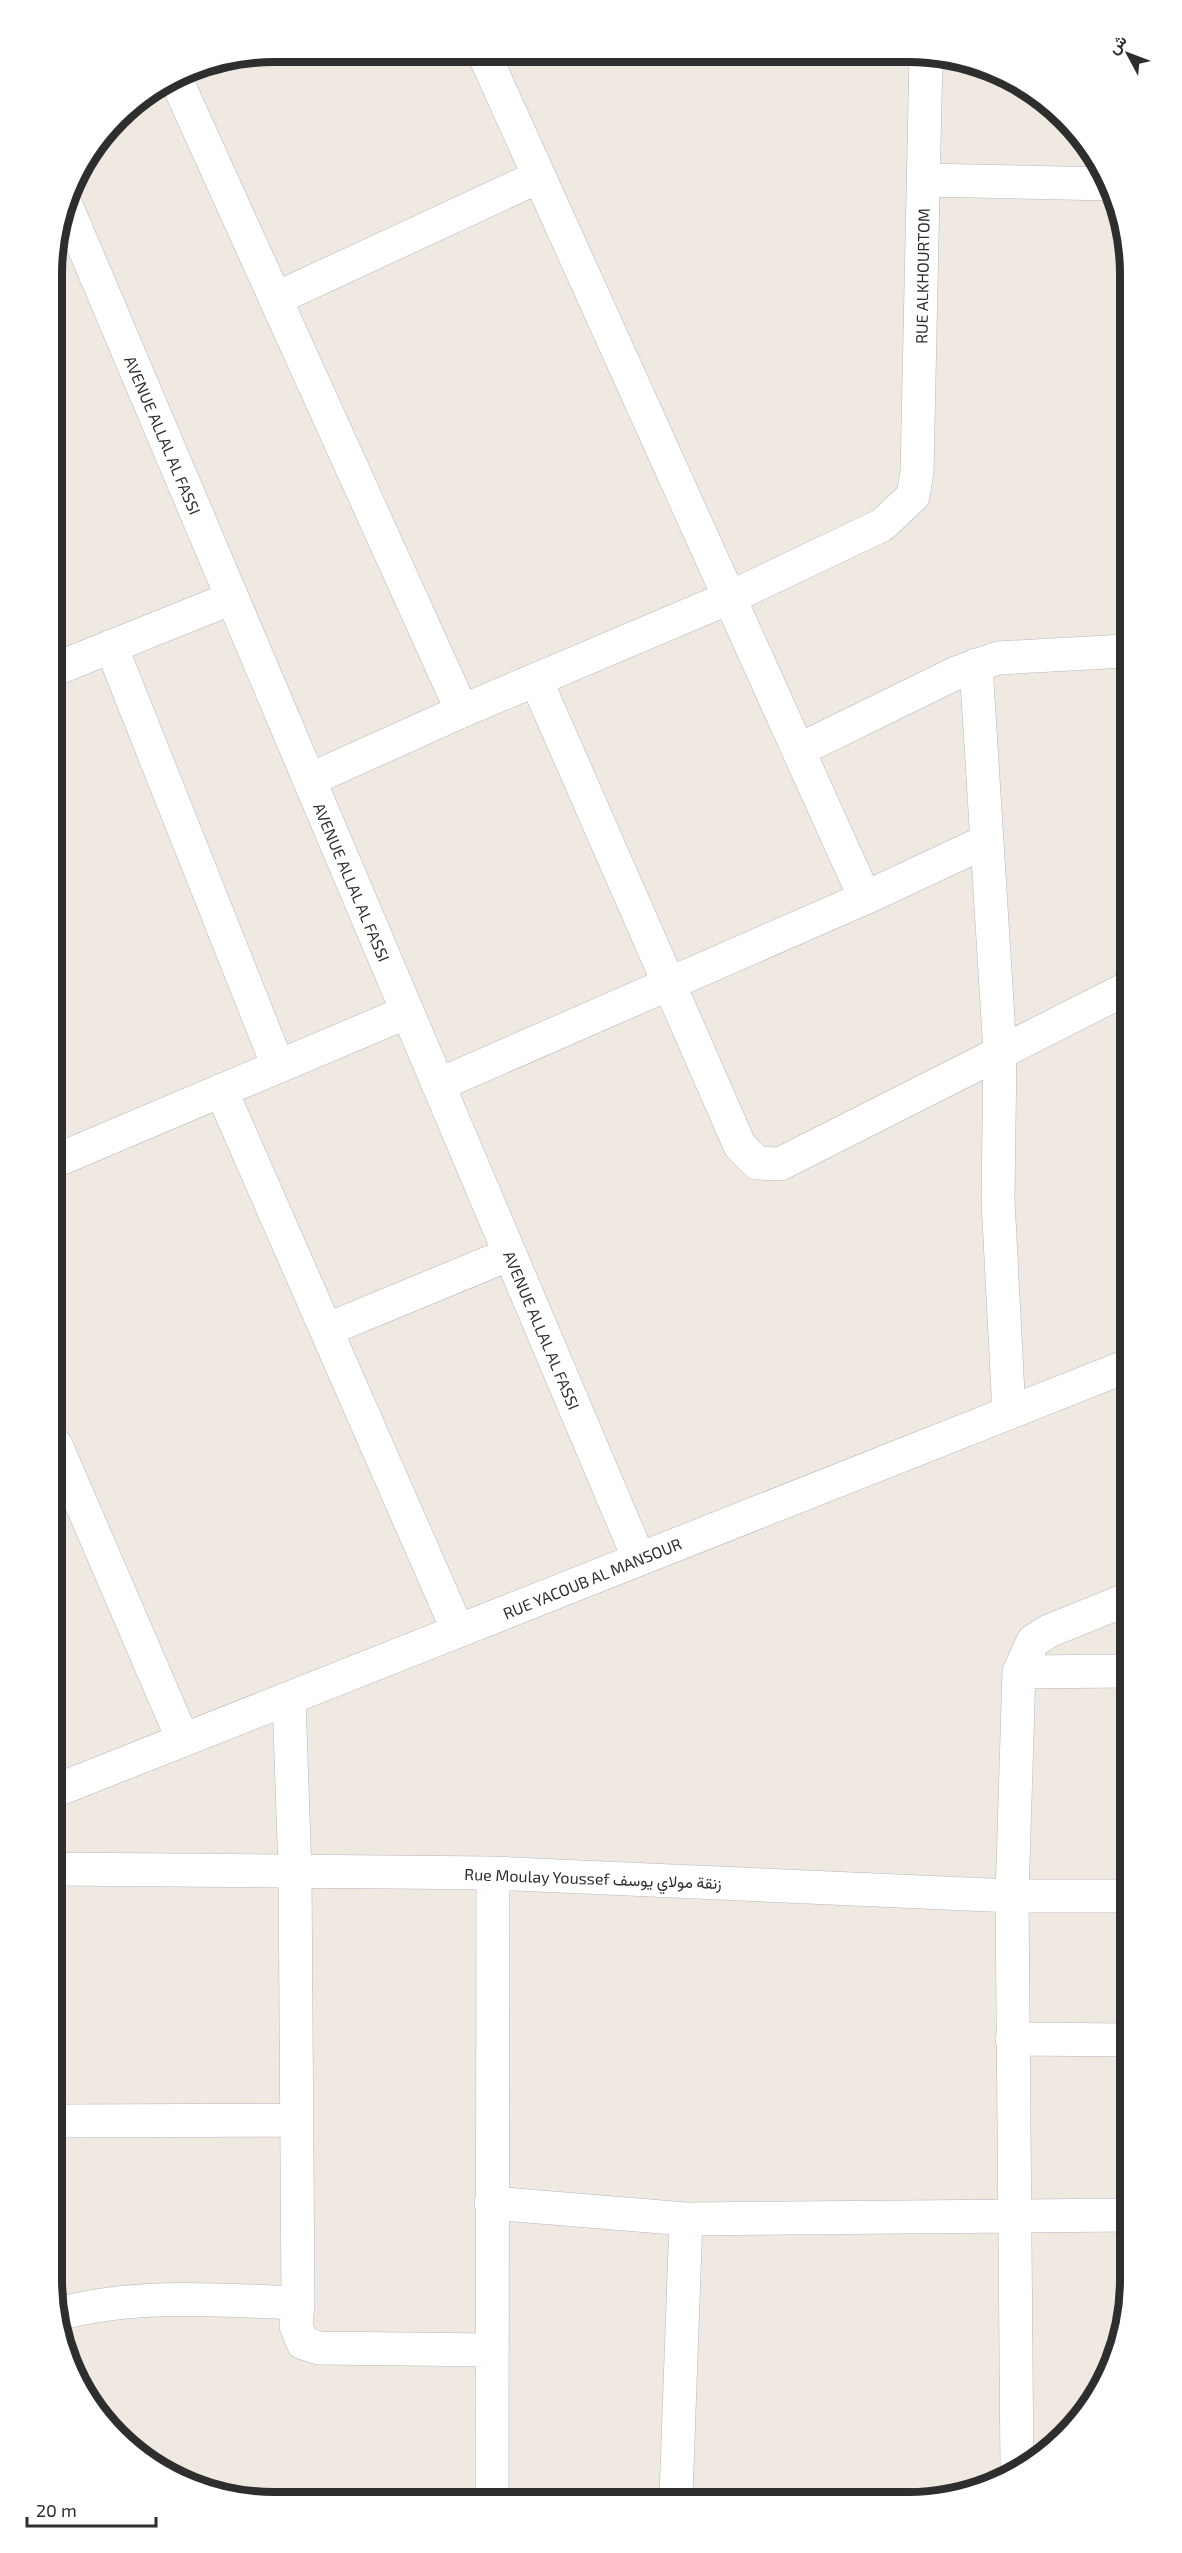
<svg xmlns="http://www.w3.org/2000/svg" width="1182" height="2553" viewBox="0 0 1182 2553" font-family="'Exo 2',Vazirmatn,sans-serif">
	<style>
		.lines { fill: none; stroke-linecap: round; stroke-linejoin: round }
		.minor-casing { stroke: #b4b7c1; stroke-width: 34 }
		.minor { stroke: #fff; stroke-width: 33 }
		.labels { text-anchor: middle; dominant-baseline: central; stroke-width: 4.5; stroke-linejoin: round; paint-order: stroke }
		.street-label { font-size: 16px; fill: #2e2e2e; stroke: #fff }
		.rim { fill: none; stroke: #2e2e2e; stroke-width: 8 }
	</style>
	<rect width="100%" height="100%" fill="#efe9e1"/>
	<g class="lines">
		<g class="minor-casing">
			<path id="minor" d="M483,52L865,898
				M178,74L180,88L462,711
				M925,180L1110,184
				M66,205L639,1559
				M275,299L538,177
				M111,646L278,1066
				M976,665L1000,1052L998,1200L1009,1413
				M53,670L232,598
				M536,680L740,1146L757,1163L780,1164L1126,989
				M799,750L956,673L998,658L1125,651
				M309,780L462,711L731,597L882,525L913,496L917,472L926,55
				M438,1085L865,898L987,841
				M221,1090L458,1631
				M55,1161L407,1012
				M326,1330L510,1254
				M56,1445L183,1740
				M1019,1672L1128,1671
				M289,1698L295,1872L298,2303L296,2326L303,2343L319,2348L491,2350
				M57,1790L1127,1366
				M57,1869L493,1873L1012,1896H1129
				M1012,2039L1130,2040
				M58,2121L297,2120
				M491,2203L686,2219L1130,2215
				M59,2314C135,2293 220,2300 298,2303
				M1017,2471L1012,1896L1019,1672L1033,1641L1049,1631L1128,1599
				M676,2496L686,2219
				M492,2497L493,1873"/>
		</g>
		<use href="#minor" class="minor"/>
	</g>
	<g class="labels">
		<g class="street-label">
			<text transform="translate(922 276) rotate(-89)">RUE ALKHOURTOM</text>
			<text transform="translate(163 435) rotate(67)">AVENUE ALLAL AL FASSI</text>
			<text transform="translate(352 882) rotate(67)">AVENUE ALLAL AL FASSI</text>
			<text transform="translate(542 1330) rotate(67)">AVENUE ALLAL AL FASSI</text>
			<text transform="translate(592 1578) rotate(-22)">RUE YACOUB AL MANSOUR</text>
			<text transform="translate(593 1878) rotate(2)">Rue Moulay Youssef زنقة مولاي يوسف</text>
		</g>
	</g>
	<path d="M0 0H1182V2553H0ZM274 62H908A212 212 0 0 1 1120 274V2280A212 212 0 0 1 908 2492H274A212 212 0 0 1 62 2280V274A212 212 0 0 1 274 62Z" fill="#fff" fill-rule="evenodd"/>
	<path class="rim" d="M274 62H908A212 212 0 0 1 1120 274V2280A212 212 0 0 1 908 2492H274A212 212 0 0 1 62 2280V274A212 212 0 0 1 274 62Z"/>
	<g transform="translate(1128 54) rotate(311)" stroke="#ffffff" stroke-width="4.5" paint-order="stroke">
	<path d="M0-4.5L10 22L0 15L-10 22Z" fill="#2e2e2e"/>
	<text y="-9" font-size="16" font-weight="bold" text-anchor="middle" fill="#2e2e2e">ش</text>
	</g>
	<path d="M27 2517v9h129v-9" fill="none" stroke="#2e2e2e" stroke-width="3"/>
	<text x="36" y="2517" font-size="18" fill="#2e2e2e" stroke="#ffffff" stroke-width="4.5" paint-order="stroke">20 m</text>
</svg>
